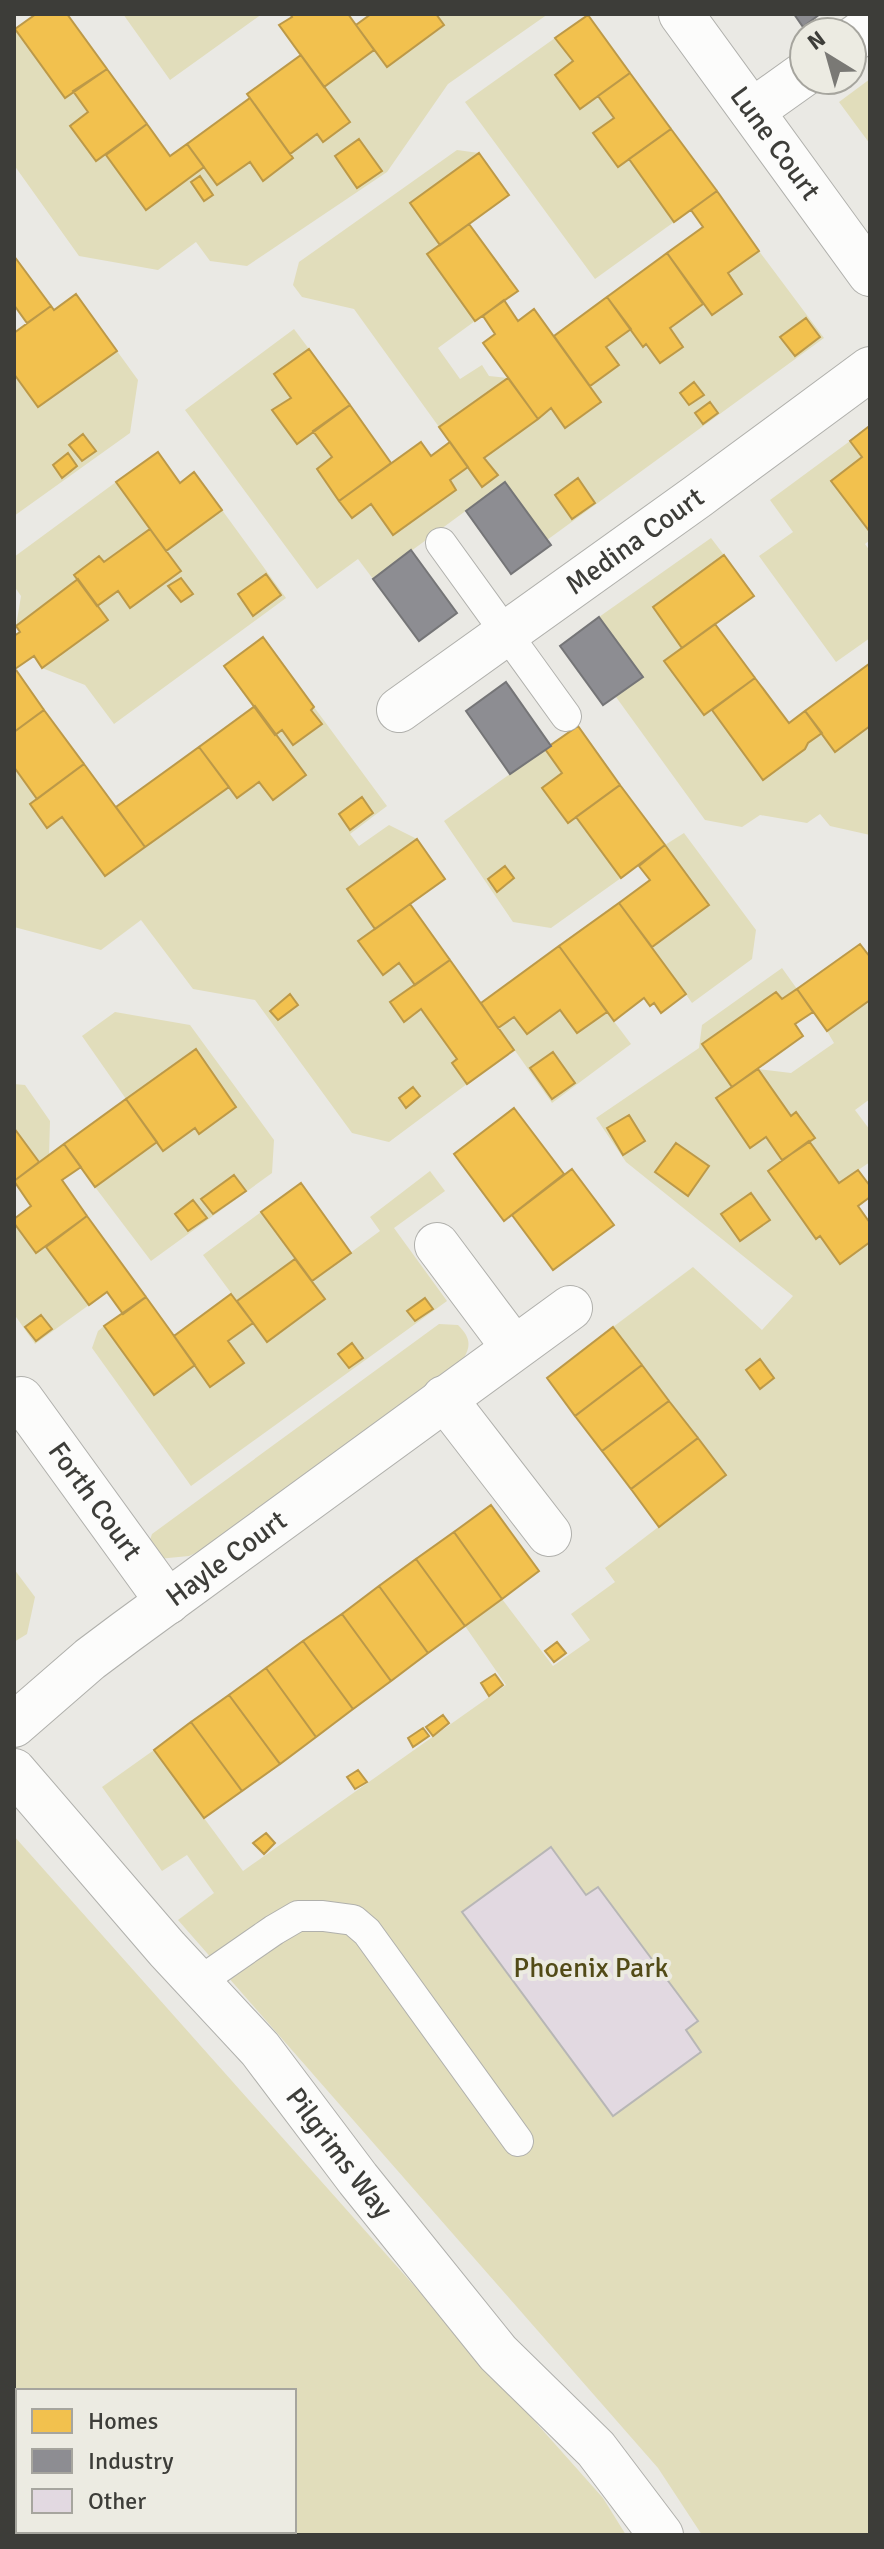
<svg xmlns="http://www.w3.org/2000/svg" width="884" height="2549" viewBox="0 0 884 2549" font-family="Signika,sans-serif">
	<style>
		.green { fill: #e1ddbb; fill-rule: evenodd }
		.homes { fill: #f2c14e; stroke: #bc9948; stroke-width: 2 }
		.industry { fill: #8d8d92; stroke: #757577; stroke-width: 2 }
		.building { fill: #e2d9e1; stroke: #b7b6b5; stroke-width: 2 }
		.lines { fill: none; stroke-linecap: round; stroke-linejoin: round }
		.lane-casing { stroke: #b0b0ac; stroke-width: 32 }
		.street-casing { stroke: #b0b0ac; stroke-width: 46 }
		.lane { stroke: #fcfcfb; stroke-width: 30 }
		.street { stroke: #fcfcfb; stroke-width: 44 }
		.labels { text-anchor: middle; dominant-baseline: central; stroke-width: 8; stroke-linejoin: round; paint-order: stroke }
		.street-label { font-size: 28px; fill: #3d3d39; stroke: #ecebe2 }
		.park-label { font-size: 28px; fill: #524b17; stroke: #ecebe2 }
	</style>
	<rect width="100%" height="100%" fill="#eae9e4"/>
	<path class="green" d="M123,14H262L170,80Z
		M436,14H548L448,84L387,172L247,266L210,261L196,242L158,270L79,256L14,165L15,29L65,97L73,91L88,112L70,126L96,161L106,155L146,210L204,167L217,185L250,162L263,181L293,158L290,154L317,134L323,142L349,122L324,87L374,50L387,67L444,26Z
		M555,38L573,61L555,75L579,109L598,96L614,118L594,132L618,167L629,159L674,222L595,279L465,102Z
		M870,79V144L839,102Z
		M457,150L479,153L410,203L440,245L427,255L475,321L438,348L460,379L482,365L489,376L508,378L439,427L354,309L302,297L293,285L299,262Z
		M759,251L824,338L547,540L505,482L373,579L358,559L317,589L185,410L294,329L309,349L274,374L291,398L273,410L313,431L332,457L317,469L352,518L371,504L394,535L456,490L450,480L468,467L482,487L497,476L484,458L551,408L566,428L601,403L590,386L618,365L606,347L631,329L660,363L683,347L670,328L703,304L712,315L742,294L728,273Z
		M117,351L138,380L130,433L14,516V381L17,379L38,407Z
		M850,441L862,457L831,481L870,532V540L865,544L870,551V638L836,662L759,556L793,532L770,500Z
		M116,482L150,529L104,562L99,556L75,574L78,579L16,626L21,596L14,586V557Z
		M222,510L286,598L114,724L85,685L42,668L107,620L97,606L118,591L130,608L181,571L166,551Z
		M711,538L724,555L653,607L682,648L665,661L704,714L712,710L763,780L805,749L808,743L822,733L835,751L870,726V835L830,826L820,814L807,823L760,815L742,827L705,820L616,697L642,677L599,617Z
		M314,707L387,806L350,834L359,846L389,825L417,839L347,888L375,929L358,941L382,975L399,963L415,985L404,1022L421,1009L457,1059L452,1063L467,1084L389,1142L352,1133L255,1000L193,989L141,920L101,950L14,927V767L37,799L30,804L47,828L62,817L105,876L229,787L259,782L273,800L305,776L275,735L282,730L294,745L321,724L311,710Z
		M545,749L562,773L542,788L567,823L576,817L621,878L551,928L513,922L444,821Z
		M684,833L756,930L752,959L692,1003L652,947L709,905L665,845Z
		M782,968L797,989L782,999L776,992L703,1044L732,1087L716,1099L750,1147L766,1137L782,1160L769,1171L820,1236L870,1242V2535H702L658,2468L178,1920L214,1893L187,1855L162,1871L102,1787L154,1750L243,1871L506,1685L465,1626L502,1599L553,1666L590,1640L571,1614L615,1582L605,1568L726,1475L613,1327L693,1267L762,1330L793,1296L626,1162L596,1118L699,1048L702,1025Z
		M870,1000V1099L855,1110L870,1130V1162L839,1183L809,1141L815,1138L797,1112L791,1116L758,1069L791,1073L834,1043L827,1031Z
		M560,1010L577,1033L607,1012L631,1044L552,1103L499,1028L514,1017L527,1034Z
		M115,1012L190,1025L274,1140L272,1173L151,1261L95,1187L157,1142L195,1128L199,1133L236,1106L195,1049L126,1099L82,1036Z
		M14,1084L25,1085L50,1121L49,1156L39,1162L14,1128Z
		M430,1171L445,1191L394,1228L447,1301L191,1486L92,1348L98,1331L104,1326L154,1395L195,1365L243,1363L228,1341L253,1323L267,1341L312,1281L380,1231L370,1217Z
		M261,1212L295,1259L237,1301L203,1255Z
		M14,1223L35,1253L46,1247L89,1305L35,1344L14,1314Z
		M439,1324L458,1325C469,1336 472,1344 464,1358L200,1551L189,1556L158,1559L150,1540L152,1534Z
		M14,1569L35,1597L27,1634L14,1642Z
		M14,1836L603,2498L626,2535H14ZM18,2391H294V2531H18Z"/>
	<path class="homes" d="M36,14H67L107,69L65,98L15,29Z
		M290,14H348L374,50L324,87L279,25L292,17Z
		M371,14H436L444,25L387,67L356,25Z
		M588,15L630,73L580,109L555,75L573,61L555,38Z
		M301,55L350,122L323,142L317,134L290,154L247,94Z
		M107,69L147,124L96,161L70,126L88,112L73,91Z
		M630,73L671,129L618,167L593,133L614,118L598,96Z
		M250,98L293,158L263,181L250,162L217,185L187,144Z
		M147,124L170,156L187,144L204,167L146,210L106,155Z
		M671,129L717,191L674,222L629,159Z
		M359,139L382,171L357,188L335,156Z
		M479,153L509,195L440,245L410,203Z
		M200,176L213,195L204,201L191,182Z
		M717,191L759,251L728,273L742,294L712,315L667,253L703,227L691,210Z
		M469,224L518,291L475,321L427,254Z
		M667,253L703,304L670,328L683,347L660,363L646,344L643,347L607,297Z
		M14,256L51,306L27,323L14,305Z
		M76,294L117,351L38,407L14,374V333L51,306L54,310Z
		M607,297L631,329L606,347L619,365L590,386L554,336Z
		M504,300L518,321L534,309L601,402L565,428L551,408L538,419L483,343L495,334L483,316Z
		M806,318L820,337L795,356L780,337Z
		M309,349L350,405L297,444L272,410L291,398L274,374Z
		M508,378L538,419L484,458L498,475L482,487L439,427Z
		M694,382L704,395L689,405L680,393Z
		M710,402L718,413L703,424L695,413Z
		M350,405L391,463L339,501L317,469L332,457L313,431Z
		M868,427L870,429V532L831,481L862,457L850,441Z
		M83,434L96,451L82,461L69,445Z
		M421,442L431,456L450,442L468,467L450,480L456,490L393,535L371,504L352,518L339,501Z
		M158,452L180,483L194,472L222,510L166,551L116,482Z
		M68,453L77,466L62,478L53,465Z
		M578,478L595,503L572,519L555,495Z
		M150,529L181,571L130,608L118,591L97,606L74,575L99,556L104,562Z
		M724,555L754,596L682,648L653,607Z
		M266,574L281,595L253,616L238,594Z
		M181,578L193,594L181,602L168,586Z
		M78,579L108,620L42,668L34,656L15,669L14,636L20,632L16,626Z
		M715,624L755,678L704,715L664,661Z
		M263,637L314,707L311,710L322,724L293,745L282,730L275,735L224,666Z
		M869,664L870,726L835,752L805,711Z
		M14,667L44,710L14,732Z
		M755,678L789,723L805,711L822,733L808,743L805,749L763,780L712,710Z
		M255,706L306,775L273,800L259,782L237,798L199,747Z
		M44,710L84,764L37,799L14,767V732Z
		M578,726L620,785L568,823L542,788L562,773L545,749Z
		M199,747L229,787L145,847L116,807Z
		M84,764L145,847L105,876L62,817L47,828L30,804Z
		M620,785L665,845L621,878L576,817Z
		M362,797L373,813L350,830L339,814Z
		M417,839L445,879L375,929L347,889Z
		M665,845L709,905L652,947L619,903L650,880L639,866Z
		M505,866L514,878L497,892L488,879Z
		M619,903L686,994L661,1013L654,1003L650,1006L644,998L614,1021L559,946Z
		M410,904L450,960L415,985L399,963L383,975L358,941Z
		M860,944L870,957V1000L827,1031L797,989Z
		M559,946L607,1012L577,1033L560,1010L527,1034L514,1017L498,1028L481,1003Z
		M450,960L514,1050L467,1084L452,1063L457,1059L421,1009L404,1022L390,1002Z
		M797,989L813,1012L795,1024L803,1036L732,1087L702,1044L776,992L782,999Z
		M290,994L298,1005L278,1020L270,1011Z
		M196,1049L236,1107L199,1134L195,1128L163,1151L126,1099Z
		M553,1052L575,1083L552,1099L530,1068Z
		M758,1069L791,1116L796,1112L815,1138L782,1160L766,1137L750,1148L716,1098Z
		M413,1087L420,1096L406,1108L399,1098Z
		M126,1099L157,1142L95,1187L64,1144Z
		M514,1108L564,1174L504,1221L454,1154Z
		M629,1115L645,1141L623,1155L607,1128Z
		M14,1128L39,1162L14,1181Z
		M809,1141L839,1183L858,1170L870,1186V1197L858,1206L870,1223V1242L840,1264L820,1236L816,1239L768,1171Z
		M676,1143L709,1166L688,1196L655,1172Z
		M64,1144L81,1167L62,1180L87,1216L36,1253L14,1223V1219L31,1206L14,1181Z
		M572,1169L614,1225L553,1270L512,1215Z
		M234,1175L246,1191L213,1214L201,1199Z
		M301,1183L351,1253L312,1281L261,1212Z
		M751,1193L770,1220L740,1241L721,1214Z
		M193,1200L207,1218L188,1231L175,1214Z
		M87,1216L146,1297L123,1314L107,1292L89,1305L46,1247Z
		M295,1259L325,1299L267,1342L237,1301Z
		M231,1294L253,1323L228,1341L244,1363L210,1387L174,1336Z
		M146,1297L195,1365L154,1395L104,1326Z
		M425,1298L433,1309L415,1321L407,1311Z
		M41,1315L52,1329L36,1341L25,1327Z
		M613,1327L642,1365L575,1416L547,1378Z
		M352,1343L363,1358L349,1368L338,1354Z
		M760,1359L774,1378L760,1389L746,1370Z
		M642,1365L669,1401L602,1451L575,1416Z
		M669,1401L698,1438L631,1489L602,1451Z
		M698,1438L726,1475L659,1527L631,1489Z
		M491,1505L539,1571L502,1599L454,1532Z
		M454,1532L502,1599L465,1626L416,1559Z
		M416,1559L465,1626L428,1653L379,1586Z
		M379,1586L428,1653L391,1681L342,1614Z
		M342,1614L391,1681L353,1709L303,1641Z
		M303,1641L353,1709L316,1737L266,1668Z
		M557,1642L566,1653L554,1662L545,1651Z
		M266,1668L316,1737L280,1764L229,1695Z
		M495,1674L503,1685L489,1696L481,1683Z
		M229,1695L280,1764L242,1791L191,1722Z
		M443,1715L449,1723L433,1736L426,1727Z
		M191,1722L242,1791L204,1818L154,1750Z
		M423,1728L429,1736L413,1747L408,1738Z
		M358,1770L367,1782L355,1789L347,1777Z
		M266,1833L275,1843L264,1854L253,1843Z"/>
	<path class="industry" d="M794,14H820L803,27Z
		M505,482L551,545L511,574L466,511Z
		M411,550L457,613L419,641L373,579Z
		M599,617L643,677L603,705L560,646Z
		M506,682L551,746L510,774L466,711Z"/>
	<path class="building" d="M551,1847L586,1895L598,1887L698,2021L686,2030L701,2052L613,2116L462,1912Z"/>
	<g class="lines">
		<g class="lane-casing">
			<path id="lane" d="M441,543L566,716
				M199,1982L274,1930L298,1916H323L353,1920L367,1932L518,2141"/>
		</g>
		<g class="street-casing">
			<g id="street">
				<path id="s1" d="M681,14L870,274"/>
				<path d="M852,40L870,27"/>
				<path d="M752,111L804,74"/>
				<path id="s2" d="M399,710L698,496L870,369"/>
				<path d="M437,1245L514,1348"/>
				<path d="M444,1398L549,1534"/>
				<path id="s3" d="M21,1399L168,1602"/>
				<path id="s4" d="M14,1725L90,1659L126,1632L570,1308"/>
				<path id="s5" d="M14,1771L167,1949L260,2049L358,2179L498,2353L596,2449L661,2535"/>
			</g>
		</g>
		<use href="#lane" class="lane"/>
		<use href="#street" class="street"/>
	</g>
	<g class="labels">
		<g class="street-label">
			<text stroke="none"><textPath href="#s1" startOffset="160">Lune Court</textPath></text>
			<text stroke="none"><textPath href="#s2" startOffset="290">Medina Court</textPath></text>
			<text stroke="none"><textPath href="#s3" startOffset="126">Forth Court</textPath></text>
			<text stroke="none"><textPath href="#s4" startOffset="270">Hayle Court</textPath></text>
			<text stroke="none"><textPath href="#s5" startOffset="502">Pilgrims Way</textPath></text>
		</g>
		<g class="park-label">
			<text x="591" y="1968">Phoenix Park</text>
		</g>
	</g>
	<rect width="884" height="2549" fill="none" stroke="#3d3d39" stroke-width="32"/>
	<rect x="16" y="2389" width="280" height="144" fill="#ecebe2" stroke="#a6a59e" stroke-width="2"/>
	<rect x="32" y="2409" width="40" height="24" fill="#f2c14e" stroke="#a6a59e" stroke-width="2"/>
	<text x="88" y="2429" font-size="24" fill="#3d3d39">Homes</text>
	<rect x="32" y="2449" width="40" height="24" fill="#8d8d92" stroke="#a6a59e" stroke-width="2"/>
	<text x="88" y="2469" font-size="24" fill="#3d3d39">Industry</text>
	<rect x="32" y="2489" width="40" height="24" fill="#e2d9e1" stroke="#a6a59e" stroke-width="2"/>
	<text x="88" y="2509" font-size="24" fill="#3d3d39">Other</text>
	<g transform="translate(828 56) rotate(323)"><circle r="38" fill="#ecebe2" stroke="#a6a59e" stroke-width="2"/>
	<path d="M0-6L14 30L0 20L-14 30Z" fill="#7a7975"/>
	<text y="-12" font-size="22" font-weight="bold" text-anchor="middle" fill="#3d3d39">N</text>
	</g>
</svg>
